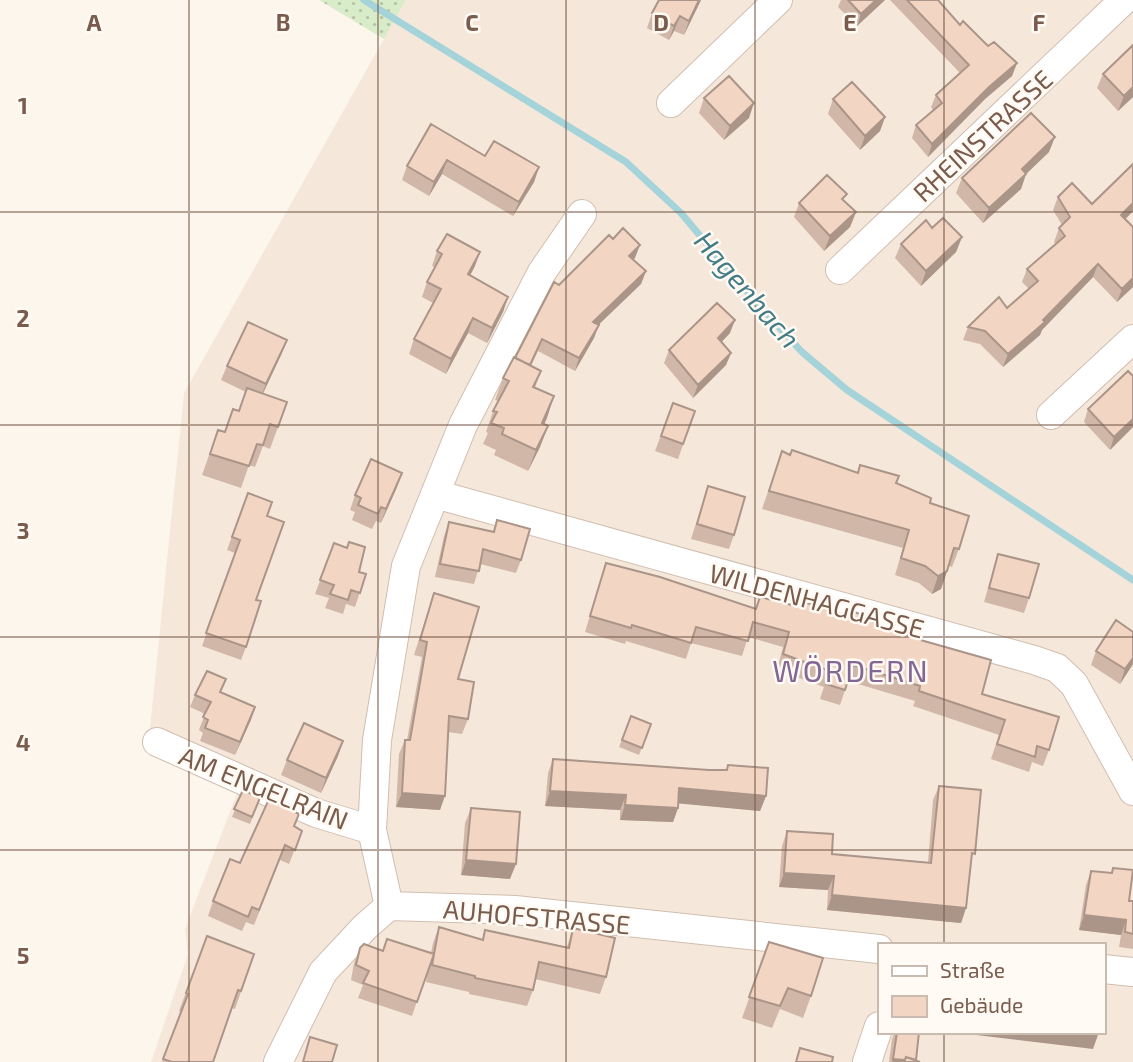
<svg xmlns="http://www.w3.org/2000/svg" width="1133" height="1062" viewBox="0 0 1133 1062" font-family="'Exo 2',sans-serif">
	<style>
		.residential { fill: #f5e8da; fill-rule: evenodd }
		.grass { fill: url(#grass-dots) }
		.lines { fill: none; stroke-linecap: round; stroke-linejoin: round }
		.stream { stroke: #a5d3da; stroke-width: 7 }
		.street-casing { stroke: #d1beb0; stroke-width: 30 }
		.street { stroke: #fff; stroke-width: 28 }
		.wall { fill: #d1b7a8 }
		.shaded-wall { fill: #aa9588 }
		.building { fill: #f3d5c3; stroke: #aa9588; stroke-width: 2 }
		.grid { fill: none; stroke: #7a5c4d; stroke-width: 2; stroke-opacity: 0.55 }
		.labels { text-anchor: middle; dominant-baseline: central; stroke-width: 5; stroke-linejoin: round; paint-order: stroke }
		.street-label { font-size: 26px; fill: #7a5c4d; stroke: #fffaf3 }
		.water-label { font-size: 28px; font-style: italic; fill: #437c86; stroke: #fffaf3 }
		.quarter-label { font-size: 30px; letter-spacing: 2px; fill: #846695; stroke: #fffaf3 }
		.grid-label { font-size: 23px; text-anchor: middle; font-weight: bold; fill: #7a5c4d; stroke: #fffaf3; stroke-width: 5; stroke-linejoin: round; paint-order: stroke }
	</style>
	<defs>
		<pattern id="grass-dots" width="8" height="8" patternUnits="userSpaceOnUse" patternTransform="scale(1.75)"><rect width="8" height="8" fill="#d8ecc9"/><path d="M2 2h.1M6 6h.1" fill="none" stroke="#b4c2a5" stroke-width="1.8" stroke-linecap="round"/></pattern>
	</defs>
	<rect width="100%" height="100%" fill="#fdf6ec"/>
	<path class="residential" d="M406,0H1133V1062H151L188,954L185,929L238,791L148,748L184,393ZM879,945H1103V1032H879Z"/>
	<path class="grass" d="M319,0H406L384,39Z"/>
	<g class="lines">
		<path class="stream" d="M364,0L626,162L681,213L755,301L802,352L847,390L1133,580"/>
		<g class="street-casing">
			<path id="street" d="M671,103L778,0
				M840,270L1124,0
				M1051,415L1133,339
				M435,494L1034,660L1057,668L1074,684L1133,791
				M157,742L316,813L372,830
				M389,906L372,830L377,740L406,566L463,425L542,272L582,214
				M1103,969L1133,972
				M278,1062L323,972L365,927L389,906L515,910L879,949
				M867,1062L879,1026"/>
		</g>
		<use href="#street" class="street"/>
	</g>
	<path class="wall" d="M701,0L684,35L674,31L669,40L647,28L652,13Z
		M841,0H885L857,26L838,7Z
		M890,0H938L960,25L988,46L1017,63L1012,76L985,99L928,157L912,138L916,125L933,110L931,107L936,95L960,73Z
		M1133,45V97L1118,111L1097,88L1103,74Z
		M704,98L749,118L724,140L699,113Z
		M833,99L885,117L880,131L860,150L828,114Z
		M431,124L485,156L539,167L534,182L513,216L442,174L429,196L402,180L407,166Z
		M1049,152L1026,174L1021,189L983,223L956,193L962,178Z
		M1133,164V211L1125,219L1133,227V287L1117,302L1093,277L1042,330L1040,335L1003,367L980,344L963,340L968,327L1007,308L1029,289L1022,282L1027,269L1056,244L1054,242L1059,228L1062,225L1053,210L1058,197L1092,204Z
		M844,201L856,212L850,227L824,251L794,217L799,203Z
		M932,228L962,237L956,252L921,286L895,258L901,244Z
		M613,239L635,258L633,259L646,271L641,284L598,325L594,338L575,371L538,351L531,366L541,371L535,388L547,418L544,424L548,426L540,447L528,471L494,455L496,450L483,444L488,433L486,432L493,411L498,401L495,400L503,378L559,285Z
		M437,251L475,266L470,275L508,297L503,312L487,343L468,333L446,374L409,354L414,339L433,303L422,297L427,282L435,267L432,266Z
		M730,333L721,342L731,353L726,365L693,398L664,363L669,350Z
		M287,340L281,355L263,394L287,402L270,449L263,446L255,467L249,465L241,488L202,475L218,430L224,432L233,409L239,411L246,392L221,380L227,366Z
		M1133,376V427L1110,450L1084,422L1088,409Z
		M673,403L695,411L678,459L655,451Z
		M782,451L790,455L857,473L860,465L930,503L959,549L952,567L949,566L941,589L932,594L919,583L895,575L903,548L762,509Z
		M708,486L734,535L729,549L691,539Z
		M397,487L381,523L376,521L372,529L352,520L355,512L350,510L355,495Z
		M248,493L267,516L256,600L246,647L241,660L202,646L235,553L227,550Z
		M497,520L521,560L516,573L480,564L474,584L435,577L444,536L449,522L493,532Z
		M334,543L359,572L366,574L355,607L346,604L343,614L325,608L329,598L315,594Z
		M998,554L1029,598L1024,613L984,602Z
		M606,563L756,609L795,606L844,615L873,622L982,694L1049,750L1043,766L1032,762L1029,772L991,759L999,735L913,706L915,701L848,681L840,705L820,699L824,687L777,670L783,647L748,637L742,656L691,643L686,659L626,641L625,644L585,632Z
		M434,593L458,679L468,719L462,734L448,732L440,810L396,807L399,754L405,740H407L422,657L414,655Z
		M1133,632V664L1120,684L1091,665L1096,651Z
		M221,692L255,707L235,755L200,741L203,733L199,730L205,714L190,707L195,695Z
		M631,716L651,724L639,755L619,747Z
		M343,741L338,756L321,793L281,775L287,760Z
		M553,759L709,770H726L728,765L766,796L760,811L679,803L678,808L673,822L620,820V810L545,806L548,773Z
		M939,786L971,865L966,908L961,923L827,910L828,890L779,887L782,846L787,831L832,854L928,862L933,800Z
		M243,790L260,798L250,824L232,817Z
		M471,808L510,879L461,875L465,823Z
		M294,827L302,831L289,864L280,860L254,925L246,922L242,931L208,916L213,901L240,863Z
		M1091,871L1129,901H1133V949L1119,947L1121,935L1079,930L1086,885Z
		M439,927L482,940L485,930L567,947L573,928L606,977L600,994L535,979L533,990L527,1006L469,994V992L426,982L428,969L412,1016L358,998L363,985L351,980L354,963L360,948L383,951L431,953L433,943Z
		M207,936L254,954L235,1009L232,1008L213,1062H162L181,1012L179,1011Z
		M769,942L811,996L803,1018L780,1009L772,1028L742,1018Z
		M895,1032H919L916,1060L920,1062H889L892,1039Z"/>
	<path class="shaded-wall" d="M699,0H701L684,35L689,21Z
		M876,0H885L857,26L861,14Z
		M680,16L674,31L669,40L674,26Z
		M1017,63L1012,76L985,99L928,157L932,144L989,87Z
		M1133,87V97L1118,111L1124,96Z
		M754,103L749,118L724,140L730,126Z
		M885,117L880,131L860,150L865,136Z
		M1055,137L1049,152L1023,177L1026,174L1021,189L983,223L989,208L1022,169Z
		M447,160L442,174L429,196L434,182Z
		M539,167L534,182L513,216L519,202Z
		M1133,203V211L1117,228L1121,215Z
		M856,212L850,227L824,251L830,236Z
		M962,237L956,252L921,286L926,271Z
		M640,245L635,258L624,268L629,256Z
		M480,252L475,266L463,289L468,274Z
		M1098,264L1093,277L1042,330L1040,335L1003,367L1008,354Z
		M646,271L641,284L588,335L593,322Z
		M1133,278V287L1117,302L1122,289Z
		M508,297L503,312L487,343L492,328Z
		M473,318L468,333L446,374L451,359Z
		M735,320L730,333L713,351L718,338Z
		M599,325L594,338L575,371L579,358Z
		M287,340L281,355L260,399L266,384Z
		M731,353L726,365L693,398L698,385Z
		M554,396L547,418L535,444L542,423Z
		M1133,419V427L1110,450L1114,437Z
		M548,426L540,447L528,471L536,450Z
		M402,473L397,487L381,523L386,509Z
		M947,571L941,589L932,594L938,576Z
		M1133,658V664L1120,684L1125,669Z
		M255,707L251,720L235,755L240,742Z
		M343,741L338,756L321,793L326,778Z
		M679,788L766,796L760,811L674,803Z
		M550,791L626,795L620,810L545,806Z
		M402,793L445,796L440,810L396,807Z
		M625,805L678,808L673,822L620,820Z
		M466,860L516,864L510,879L461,875Z
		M784,873L834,876L828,890L779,887Z
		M832,895L966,908L961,923L827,910Z
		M1084,915L1126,920L1121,935L1079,930Z
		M951,1032H1099L1093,1049Z
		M893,1059L905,1060L904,1062H892Z"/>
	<path class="building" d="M659,0H699L689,21L680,16L674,26L652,13Z
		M848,0H876L861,14Z
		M907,0H938L960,25L963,21L988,46L994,42L1017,63L989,87L932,144L916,125L942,103L936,95L969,65Z
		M1133,45V87L1124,96L1103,74Z
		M729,76L754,103L730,126L704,98Z
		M852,82L885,117L865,136L833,99Z
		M1031,113L1055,137L1022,169L1026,174L989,208L962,178Z
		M431,124L485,156L494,141L539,167L519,202L447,160L434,182L407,166Z
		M1133,164V203L1121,215L1133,227V278L1122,289L1098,264L1043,320L1045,322L1008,354L985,331L968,327L999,297L1007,308L1038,281L1027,269L1065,236L1059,228L1070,217L1058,197L1072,183L1092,204Z
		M827,175L847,194L842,199L856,212L830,236L799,203Z
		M943,218L962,237L926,271L901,244L926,220L932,228Z
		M623,228L640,245L629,256L646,271L593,322L599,325L579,358L542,339L530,365L515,358L554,282L559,285L609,235L613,239Z
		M447,234L480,252L468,274L508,297L492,328L473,318L451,359L414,339L441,289L427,282L442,254L437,251Z
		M717,303L735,320L718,338L731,353L698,385L669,350Z
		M248,322L287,340L266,384L227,366Z
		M514,357L541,371L533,387L554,396L542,423L548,426L536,450L502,434L504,428L491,423L497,412L493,411L509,381L503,378Z
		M1128,371L1133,376V419L1114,437L1088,409Z
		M247,388L287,402L278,427L270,424L263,445L257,444L249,466L210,454L218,430L225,432L233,409L239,411Z
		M673,403L695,411L683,444L661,436Z
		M792,450L858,473L860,465L899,476L896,483L931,498L930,503L969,516L959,549L954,548L947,571L938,576L925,566L901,558L909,530L769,491L782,451L790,455Z
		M371,459L402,473L386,509L381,507L378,514L358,505L361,498L355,495Z
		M708,486L745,497L734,535L697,524Z
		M248,493L272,502L267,516L284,522L256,600L261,601L246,647L206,633L240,540L232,537Z
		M497,520L530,529L521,560L483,549L479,571L440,564L449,522L494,532Z
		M349,542L365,547L359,572L366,574L360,593L351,590L348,600L330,594L334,585L320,580L334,543L347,548Z
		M998,554L1039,564L1029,598L989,588Z
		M606,563L660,577L756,609L760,597L796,606L798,600L844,615L846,609L874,619L873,622L917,639L991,660L982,694L1059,717L1049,750L1037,746L1035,757L997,744L1005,720L919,691L920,686L853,665L845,690L826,684L830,671L783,654L789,632L753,622L748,641L696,627L691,643L632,625L631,628L590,616Z
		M434,593L479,607L458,679L474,682L468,719L449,716L445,796L402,793L405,740H410L427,642L420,640Z
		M1116,620L1133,632V658L1125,669L1096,651Z
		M207,671L226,679L220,692L255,707L240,742L205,728L208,720L203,717L211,702L195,695Z
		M631,716L651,724L642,748L622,740Z
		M304,723L343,741L326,778L287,760Z
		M553,759L709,770H727L728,765L768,768L766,796L679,788L678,808L625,805L626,795L550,791Z
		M939,786L981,790L975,854L972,853L966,908L832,895L834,876L784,873L787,831L833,834L832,854L931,863Z
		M243,790L260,798L252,817L234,809Z
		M269,799L299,814L294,826L302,831L295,850L285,845L259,910L252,907L248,917L213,901L230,859L240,863Z
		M471,808L520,812L516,864L466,860Z
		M1113,868L1133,870L1129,901H1133V934L1125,932L1126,920L1084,915L1091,871L1112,873Z
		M439,927L483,940L485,930L569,948L573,928L615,938L606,977L539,962L533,990L475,978V976L432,965Z
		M207,936L254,954L241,991L238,990L213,1062H172L163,1059L188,994L186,993Z
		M387,939L434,954L417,1002L363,983L369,971L356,965L360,948L364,944L383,951Z
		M769,942L823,958L811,996L788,988L780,1006L749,997Z
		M1103,983H1106L1103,1006Z
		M897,1032H919L916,1060L906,1057L905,1060L893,1059Z
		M310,1037L337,1045L332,1062H303Z
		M800,1048L833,1057L832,1062H796Z
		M906,1057L920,1062H904Z"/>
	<path class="grid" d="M189,0V1062M378,0V1062M566,0V1062M755,0V1062M944,0V945M0,212H1133M0,425H1133M0,637H1133M0,850H1133M944,1032V1062"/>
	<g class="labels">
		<g class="street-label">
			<text transform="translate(982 135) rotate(-43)">RHEINSTRASSE</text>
			<text transform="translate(817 600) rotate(15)">WILDENHAGGASSE</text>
			<text transform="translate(264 787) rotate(22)">AM ENGELRAIN</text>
			<text transform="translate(537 916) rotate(5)">AUHOFSTRASSE</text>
		</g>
		<g class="water-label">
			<text transform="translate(748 289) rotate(49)">Hagenbach</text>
		</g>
		<g class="quarter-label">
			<text x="851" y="670">WÖRDERN</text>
		</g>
	</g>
	<g class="grid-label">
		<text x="94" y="31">A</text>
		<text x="283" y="31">B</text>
		<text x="472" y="31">C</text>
		<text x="661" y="31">D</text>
		<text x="850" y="31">E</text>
		<text x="1039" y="31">F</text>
		<text x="23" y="114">1</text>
		<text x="23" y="327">2</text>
		<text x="23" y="539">3</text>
		<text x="23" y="751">4</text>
		<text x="23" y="964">5</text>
	</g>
	<rect x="878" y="943" width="228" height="91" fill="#fffaf3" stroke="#cabbb1" stroke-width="2"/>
	<rect x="892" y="966" width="35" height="10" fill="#ffffff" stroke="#cabbb1" stroke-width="2"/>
	<text x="940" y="978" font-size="21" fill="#7a5c4d">Straße</text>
	<rect x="892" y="996" width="35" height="21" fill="#f3d5c3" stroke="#cabbb1" stroke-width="2"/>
	<text x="940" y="1013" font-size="21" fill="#7a5c4d">Gebäude</text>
</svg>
